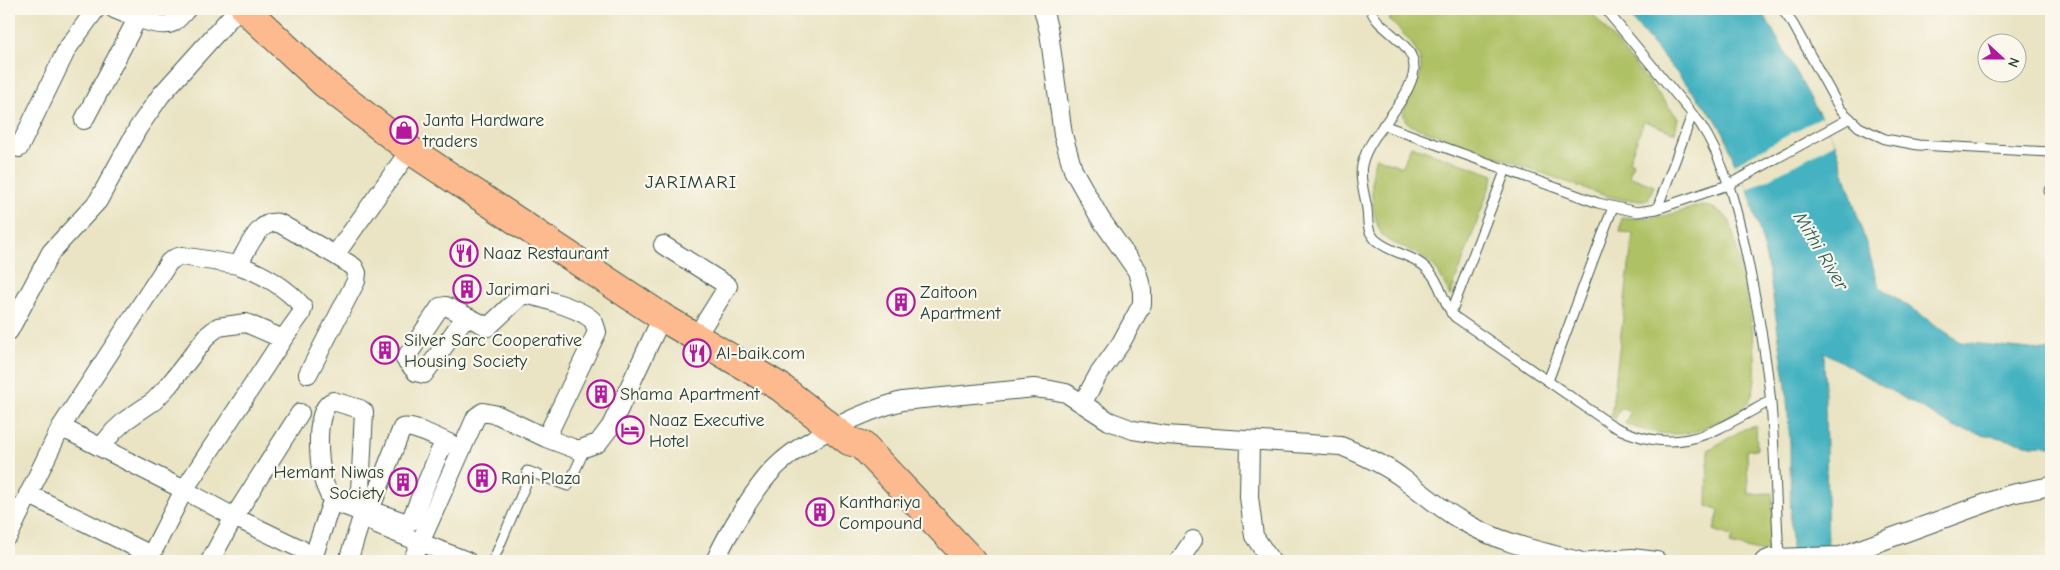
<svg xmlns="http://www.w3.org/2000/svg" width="2060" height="570" viewBox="0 0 2060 570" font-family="'Comic Neue',sans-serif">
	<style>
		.green { fill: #afc165; stroke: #677f4c }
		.water { fill: #45b2c1; stroke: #32787a }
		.pier { fill: #eae4c4 }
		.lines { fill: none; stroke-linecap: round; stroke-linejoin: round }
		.lane-casing { stroke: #3d564a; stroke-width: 11 }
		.street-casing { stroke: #3d564a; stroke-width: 20 }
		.primary-casing { stroke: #3d564a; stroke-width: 30 }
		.lane { stroke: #fff; stroke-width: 9 }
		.street { stroke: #fff; stroke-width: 18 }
		.primary { stroke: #fcba8e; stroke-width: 28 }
		.labels { text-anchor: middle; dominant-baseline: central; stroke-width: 4.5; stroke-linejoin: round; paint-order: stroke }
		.poi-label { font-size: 18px; fill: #1f3d34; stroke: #fbf7ec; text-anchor: start }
		.neighbourhood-label { font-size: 19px; letter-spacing: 1px; fill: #1f3d34; stroke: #fbf7ec }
		.water-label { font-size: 19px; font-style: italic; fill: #2a605e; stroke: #fbf7ec }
	</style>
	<rect width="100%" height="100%" fill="#fbf7ec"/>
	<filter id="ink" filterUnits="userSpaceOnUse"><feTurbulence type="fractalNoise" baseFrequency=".02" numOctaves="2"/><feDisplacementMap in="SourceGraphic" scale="10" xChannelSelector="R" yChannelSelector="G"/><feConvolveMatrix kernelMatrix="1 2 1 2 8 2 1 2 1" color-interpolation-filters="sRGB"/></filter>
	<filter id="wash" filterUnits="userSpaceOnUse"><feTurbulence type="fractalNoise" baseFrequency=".0096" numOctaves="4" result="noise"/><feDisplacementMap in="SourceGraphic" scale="20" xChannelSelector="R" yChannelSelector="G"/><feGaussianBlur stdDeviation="1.12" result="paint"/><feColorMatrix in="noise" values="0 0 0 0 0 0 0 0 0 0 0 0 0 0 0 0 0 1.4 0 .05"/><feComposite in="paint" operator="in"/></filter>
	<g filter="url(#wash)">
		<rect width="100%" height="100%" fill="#eae4c4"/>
		<path class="green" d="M1397,9H1589L1678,118L1675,133L1644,121L1629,161L1633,163L1629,176L1654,186L1648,200H1624L1600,194L1426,131C1420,129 1413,127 1408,123C1393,111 1423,84 1421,67C1419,47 1402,33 1389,19Z
			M1411,146L1494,175L1450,296C1437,266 1433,262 1404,247C1398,245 1391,243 1386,239C1370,225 1369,175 1376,157L1402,167Z
			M1698,206C1712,205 1721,211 1730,221C1739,258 1768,370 1749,402C1744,411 1720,421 1710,425C1704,428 1696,432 1689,433C1667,436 1646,432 1625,424L1630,412L1620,408L1615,419L1611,417L1633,233L1620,232L1622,217C1649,221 1672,215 1698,206Z
			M1756,426L1757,449L1747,450L1748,494L1772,493L1774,553H1766L1730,544L1733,537L1714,530L1719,511L1707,506L1708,450L1744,429Z"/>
		<path class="water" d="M1623,9H1761L1835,143L1879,286L1960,342L2051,351V446L2031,445L1956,428L1824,352L1828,550L1791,552L1790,443L1786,386L1771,284L1763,244L1748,190L1735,164L1724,133L1714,117Z"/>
		<path class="pier" d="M1821,117L1835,143L1748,190L1735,164Z"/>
	</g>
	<g filter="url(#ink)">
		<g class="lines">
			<g class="lane-casing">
				<path id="lane" d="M1371,9C1375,29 1415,41 1414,69C1413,90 1387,120 1375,137C1369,146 1364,155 1362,165C1359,180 1365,194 1367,209C1368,217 1367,225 1370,232C1372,235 1374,239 1377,241C1392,254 1416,255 1429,271C1442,284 1442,303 1455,317L1613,426C1679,459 1713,432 1770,401
					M1605,9L1699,122C1726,162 1737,211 1747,257C1757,305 1766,354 1771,403C1775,454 1776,506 1779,558
					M1782,9L1793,24L1840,109L1859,127L1885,139L1918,145L2051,152
					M1383,125L1598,203L1637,212L1657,209L1728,185L1850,118
					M2049,191H2051
					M1657,209L1692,115
					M1451,313L1506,169
					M1548,381L1613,207
					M527,471L568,486L585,449
					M493,561L531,472"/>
			</g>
			<g class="street-casing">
				<path id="street" d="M114,9C126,14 160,29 172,23C178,20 183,13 187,9
					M1043,9L1049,32L1063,135L1073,170L1100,218L1137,271L1142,291V304L1121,343L1098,375L1082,404
					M84,120L137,19
					M19,148L67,49L96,9
					M663,245L728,286L696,337
					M466,316L424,374L416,372L405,359L440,307L446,306L488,327L523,294C539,297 583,309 593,321C595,324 596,329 597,332L546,438
					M9,331L51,252L98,201L138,128L161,95L238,9
					M308,374L356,281L357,273L354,267L335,255
					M61,427L184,490L283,339L301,314L303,307C287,288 262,273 238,265
					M444,441L410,522L407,523L370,510L402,428C411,423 450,444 461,449
					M1250,441L1249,497L1254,536L1271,561
					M101,447L114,431L126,420L154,401L169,385L208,335L218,327L246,323L283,339
					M28,494L149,554L153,551L184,490L234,517L300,413
					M359,511L364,412L360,409L333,401C313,409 319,462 323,479C325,487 329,494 332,501L359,511L379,526L467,561
					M9,535L61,427L169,262L175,258L182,256L238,265C248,249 258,219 279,223L335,255L410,150
					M210,561L234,517L301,549
					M312,561L332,501
					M348,561L363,514
					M412,561L476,417L483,412L498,415L546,438L578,450L598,443L611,426L662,317
					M715,561C727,534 758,482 780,463C809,437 864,411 902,401L1034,388L1051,390L1066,393L1109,421L1133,430L1165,435L1341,446C1363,455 1386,465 1405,480C1424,494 1443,511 1464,522C1500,543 1540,551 1579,561
					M1179,561L1193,540
					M1591,561L1632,558L1657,561
					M1764,561L1771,558L1841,556L2011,494L2051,486"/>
			</g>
			<g class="primary-casing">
				<path id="primary" d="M245,9L325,84L410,150L662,317L780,387L849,441L862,445L972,561"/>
			</g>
			<use href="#lane" class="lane"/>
			<use href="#street" class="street"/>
			<use href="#primary" class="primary"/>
		</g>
	</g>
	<defs>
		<g id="shop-ring" transform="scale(1.4375)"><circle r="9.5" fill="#fbf7ec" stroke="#b5179e" stroke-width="1.5"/><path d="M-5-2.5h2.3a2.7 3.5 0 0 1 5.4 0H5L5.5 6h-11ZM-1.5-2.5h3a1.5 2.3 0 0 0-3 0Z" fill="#b5179e"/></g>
		<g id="restaurant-ring" transform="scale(1.4375)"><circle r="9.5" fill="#fbf7ec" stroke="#b5179e" stroke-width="1.5"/><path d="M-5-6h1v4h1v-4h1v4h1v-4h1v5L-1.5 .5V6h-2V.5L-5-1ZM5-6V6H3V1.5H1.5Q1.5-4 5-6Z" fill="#b5179e"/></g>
		<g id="building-ring" transform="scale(1.4375)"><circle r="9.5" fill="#fbf7ec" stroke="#b5179e" stroke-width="1.5"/><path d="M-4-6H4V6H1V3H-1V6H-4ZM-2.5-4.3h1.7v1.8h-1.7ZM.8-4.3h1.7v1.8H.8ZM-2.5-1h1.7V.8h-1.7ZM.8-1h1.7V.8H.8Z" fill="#b5179e"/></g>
		<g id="hotel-ring" transform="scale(1.4375)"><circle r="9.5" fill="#fbf7ec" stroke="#b5179e" stroke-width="1.5"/><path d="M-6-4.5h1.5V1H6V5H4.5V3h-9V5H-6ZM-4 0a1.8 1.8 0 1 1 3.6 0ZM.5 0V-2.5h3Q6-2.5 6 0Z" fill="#b5179e"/></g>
	</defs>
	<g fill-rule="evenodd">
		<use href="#shop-ring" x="404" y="130"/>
		<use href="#restaurant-ring" x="464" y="253"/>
		<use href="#building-ring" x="467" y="289"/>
		<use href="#building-ring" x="901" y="302"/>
		<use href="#building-ring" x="385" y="350"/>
		<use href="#restaurant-ring" x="697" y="353"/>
		<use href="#building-ring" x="601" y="394"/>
		<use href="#hotel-ring" x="630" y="430"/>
		<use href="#building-ring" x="482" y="478"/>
		<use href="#building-ring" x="403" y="482"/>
		<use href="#building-ring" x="820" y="512"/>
	</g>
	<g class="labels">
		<g class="poi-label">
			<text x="423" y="120">Janta Hardware<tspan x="423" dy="21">traders</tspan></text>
			<text x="483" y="253">Naaz Restaurant</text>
			<text x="486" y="289">Jarimari</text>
			<text x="920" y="292">Zaitoon<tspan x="920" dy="21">Apartment</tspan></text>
			<text x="404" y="340">Silver Sarc Cooperative<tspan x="404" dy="21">Housing Society</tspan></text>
			<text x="716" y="353">Al-baik.com</text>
			<text x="620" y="394">Shama Apartment</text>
			<text x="649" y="420">Naaz Executive<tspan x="649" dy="21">Hotel</tspan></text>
			<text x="384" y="472" text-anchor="end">Hemant Niwas<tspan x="384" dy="21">Society</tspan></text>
			<text x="501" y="478">Rani Plaza</text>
			<text x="839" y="502">Kanthariya<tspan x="839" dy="21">Compound</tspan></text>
		</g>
		<g class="neighbourhood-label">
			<text x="691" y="182">JARIMARI</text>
		</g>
		<g class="water-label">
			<text transform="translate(1821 251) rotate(59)">Mithi River</text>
		</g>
	</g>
	<rect width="2060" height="570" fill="none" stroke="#fbf7ec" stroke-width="30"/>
	<g transform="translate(2002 58) rotate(111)"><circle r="24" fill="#fbf7ec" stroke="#a3ada2"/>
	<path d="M0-4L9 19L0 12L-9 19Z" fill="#b5179e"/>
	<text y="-8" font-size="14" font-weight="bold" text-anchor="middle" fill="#1f3d34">N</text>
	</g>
</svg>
